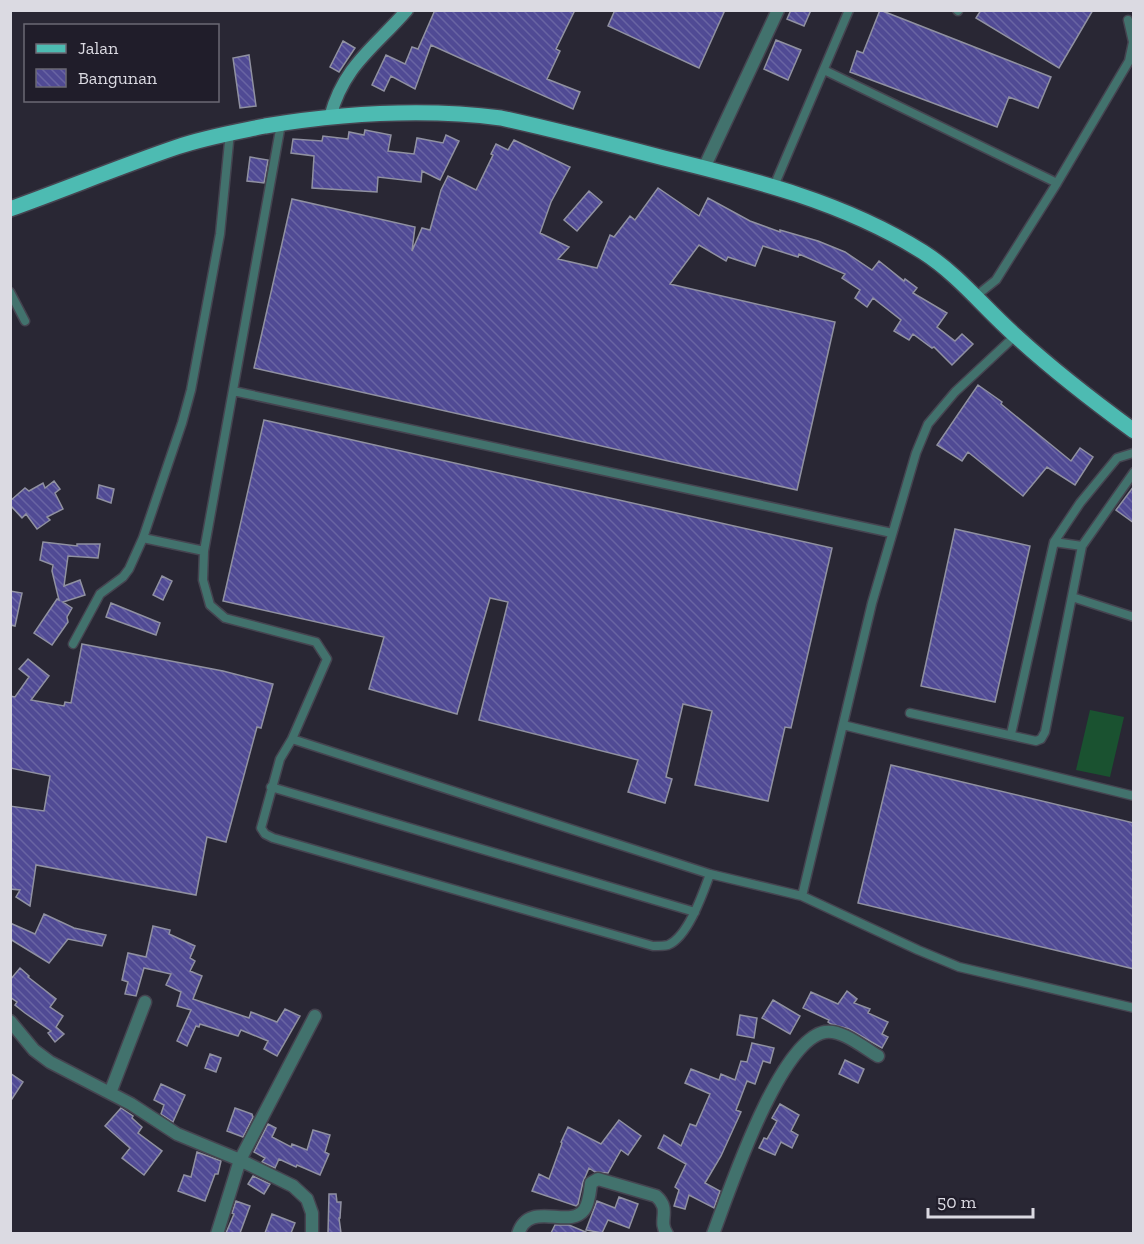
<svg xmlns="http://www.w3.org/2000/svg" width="1144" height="1244" viewBox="0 0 1144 1244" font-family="'Zilla Slab',serif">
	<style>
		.grass { fill: #1a5230 }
		.building { fill: url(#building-back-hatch); stroke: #9091a1; stroke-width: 1.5 }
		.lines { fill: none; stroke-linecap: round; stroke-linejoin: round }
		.lane-casing { stroke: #454450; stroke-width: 11 }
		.street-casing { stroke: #454450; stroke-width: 15 }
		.secondary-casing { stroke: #454450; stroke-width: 15 }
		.primary-casing { stroke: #454450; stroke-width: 18 }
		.lane { stroke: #42726d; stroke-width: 8 }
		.street { stroke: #42726d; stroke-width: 12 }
		.secondary { stroke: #4a9b94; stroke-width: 12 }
		.primary { stroke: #4dbbb2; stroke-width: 15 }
	</style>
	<defs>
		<pattern id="building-back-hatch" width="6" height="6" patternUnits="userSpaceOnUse" patternTransform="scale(1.5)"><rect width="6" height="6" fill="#504a94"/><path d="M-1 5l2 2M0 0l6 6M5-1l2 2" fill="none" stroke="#6964a3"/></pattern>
	</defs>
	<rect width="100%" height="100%" fill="#292734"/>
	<path class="grass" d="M1090,710L1124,717L1110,777L1076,770Z"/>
	<path class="building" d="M435,10H575L556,49L560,51L547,79L580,92L573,109L431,45L415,89L391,76L384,91L372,85L386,55L405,64L412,47L418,49Z
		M615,10H725L699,68L608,26Z
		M791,10H811L804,26L787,19Z
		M880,10L1051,77L1038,108L1009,97L997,127L850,72L857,51L863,53Z
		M981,10H1093L1059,68L976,18Z
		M776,40L801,50L788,80L764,69Z
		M343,41L355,48L339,72L330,67Z
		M249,55L256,106L240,108L233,58Z
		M365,130L391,135L388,151L414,154L417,138L443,143L446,135L459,141L440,180L422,171L421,182L378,177L377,192L312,188L314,156L291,153L293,139L322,141L323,136L348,139L349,132L364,135Z
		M514,140L570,167L551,202L540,233L569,247L558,259L597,268L610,235L614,237L630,216L635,220L658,188L699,216L708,198L750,221L780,232V230L818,241L845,252L872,270L879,261L904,281L905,279L917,288L913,293L947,313L937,327L955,341L962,334L973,344L952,365L934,347L932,348L913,334L909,340L894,331L901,320L873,298L867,307L855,298L860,290L842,278L845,274L799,254L798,257L763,246L755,266L728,257L726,261L699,245L670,284L835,322L797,490L254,368L292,199L415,227L412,251L422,228L430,230L441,190L448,176L476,190L493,155L491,154L496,144L508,150Z
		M250,157L268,160L264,183L247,181Z
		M589,191L602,202L577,231L564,220Z
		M978,385L1002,402L1001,404L1071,461L1080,448L1093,457L1075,485L1047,467L1023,496L968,452L962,461L937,445Z
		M264,420L832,548L791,728L785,727L768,801L695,785L712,711L683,704L666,777L672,779L665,803L628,792L638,760L479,720L508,602L490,598L457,714L369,689L384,637L223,601Z
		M54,481L60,489L55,493L63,509L47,517L50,520L37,529L26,514L22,518L10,505V501L25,488L29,491L43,483L45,488Z
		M99,485L114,489L111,503L97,498Z
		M1134,486V523L1116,510Z
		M955,529L1030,546L995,702L921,686Z
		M43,542L77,546V544H100L98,558L68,556L64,586L80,580L85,595L63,602L72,608L67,617L68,622L52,645L34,633L57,599L59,600L52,571L53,565L40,560Z
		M162,576L172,581L163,600L153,595Z
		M10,591L22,593L15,626L10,625Z
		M111,603L160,623L156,635L106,617Z
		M82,644L223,671L273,684L261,728L257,727L226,842L207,837L196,895L36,865L30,906L16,897L20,890L10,889V806L44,811L50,776L10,768V696L15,697L29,677L19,669L28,659L49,676L31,700L64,706L65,702L71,703Z
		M891,765L1134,823V969L858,903Z
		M44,914L74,928L106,935L102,946L68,939L49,963L10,939V923L35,934Z
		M153,926L170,930L169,934L195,946L190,958L195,961L190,971L202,976L193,999L249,1018L251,1012L277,1022L285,1009L300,1016L277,1056L264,1049L268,1041L241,1030L238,1036L200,1024L199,1027L196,1026L187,1046L177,1041L191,1010L177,1006L181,992L166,985L171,974L144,968L136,996L125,994L128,982L122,980L128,953L146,957Z
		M20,968L29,976L28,977L56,999L50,1007L63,1016L56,1027L64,1034L55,1042L48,1033L51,1031L25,1013L15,1005L17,1002L10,997V980Z
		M847,991L857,999L854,1003L870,1009L868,1013L888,1022L882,1034L888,1037L882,1048L849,1029L831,1024L828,1022L829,1020L803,1008L811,992L838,1004Z
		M773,1000L800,1016L790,1034L762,1018Z
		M740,1015L757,1018L754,1038L737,1035Z
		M752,1043L774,1048L770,1063L763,1061L755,1084L747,1081L736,1110L741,1112L721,1156L705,1183L720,1191L714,1208L689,1195L685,1209L674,1206L679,1190L675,1187L686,1164L658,1148L664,1135L681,1146L690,1124L696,1126L710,1094L685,1083L691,1069L719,1080L721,1074L735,1080L741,1061L747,1062Z
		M210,1054L221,1058L216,1072L205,1068Z
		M845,1060L864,1069L858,1083L839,1074Z
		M10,1073L23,1082L10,1102Z
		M161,1084L185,1095L173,1122L161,1114L164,1105L154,1100Z
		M780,1104L799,1115L791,1131L798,1135L792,1148L781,1142L775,1155L759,1148L764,1138L767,1139L777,1121L772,1118Z
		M121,1108L133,1116L132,1118L142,1127L138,1133L162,1151L144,1175L122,1158L130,1148L105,1126Z
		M235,1108L252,1114L253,1117L243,1137L227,1131Z
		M619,1120L641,1136L628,1155L621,1150L608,1173L595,1172L589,1168L583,1182L578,1204L576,1206L532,1191L539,1174L549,1179L562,1143L561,1142L568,1127L601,1144Z
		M268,1124L276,1128L272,1137L291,1147L292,1144L307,1150L313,1130L330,1135L325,1152L329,1154L320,1175L297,1165L296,1167L279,1159L275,1168L262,1162L265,1158L254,1152Z
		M197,1152L221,1161L218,1174H215L205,1201L178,1191L184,1175L191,1177Z
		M253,1176L270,1184L264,1194L248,1184Z
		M329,1194H336L337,1202H341L340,1218H339L341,1233H328Z
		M619,1197L638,1204L629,1228L608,1220L602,1233L586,1230L597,1201L615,1208Z
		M236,1201L250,1206L240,1233H226L234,1214L232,1213Z
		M272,1214L295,1223L291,1233H265Z
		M555,1225H569L588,1233H551Z"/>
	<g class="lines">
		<g class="lane-casing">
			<path id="lane" d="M957,10L958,11
				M824,70L1057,183
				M281,124L204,551L203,580L210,605L225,618L316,642L327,659L292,739L710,874L802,896L872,603L916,453L928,424L955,392L1015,336
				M774,186L849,10
				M10,292L25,321
				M976,296L996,280L1057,183L1129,61L1133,42L1128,20
				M233,391L892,533
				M143,538L204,551
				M1054,542L1082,546
				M1072,597L1134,617
				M73,644L100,594L123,577L129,569L143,538L182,423L191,390L220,234L230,132
				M910,713L1036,741L1041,739L1045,732L1082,546L1134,472
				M843,725L1134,796
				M1011,734L1054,542L1080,503L1117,458L1133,453
				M292,739L280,759L261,828L265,834L273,838L653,946C657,946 664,946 668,945C688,937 703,893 710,874
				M271,787L695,912
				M802,896L918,950L959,967L1134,1008"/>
		</g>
		<g class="street-casing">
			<path id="street" d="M704,168L778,10
				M10,1021L34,1050L50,1062L131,1104L177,1134L240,1160L293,1186L307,1199L312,1213V1234
				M110,1093L145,1002
				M217,1234L240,1160L315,1016
				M518,1234C529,1199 569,1230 584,1210C589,1204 590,1191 591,1183L598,1179L656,1196C672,1210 657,1220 667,1234
				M713,1234C729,1192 779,1040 825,1032C842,1029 864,1048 878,1056"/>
		</g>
		<g class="secondary-casing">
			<path id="secondary" d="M330,117C344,65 374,48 407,10"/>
		</g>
		<g class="primary-casing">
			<path id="primary" d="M10,209C66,189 121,166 177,147C206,137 236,132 265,126C344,113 422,108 501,118C556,130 610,144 664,158C754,180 844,202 923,252C959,275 985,309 1017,337C1054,371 1093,401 1134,431"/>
		</g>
		<use href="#lane" class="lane"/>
		<use href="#street" class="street"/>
		<use href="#secondary" class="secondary"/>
		<use href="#primary" class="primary"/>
	</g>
	<rect width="1144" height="1244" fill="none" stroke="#dbdae2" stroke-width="24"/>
	<rect x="24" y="24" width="195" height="78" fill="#201d2a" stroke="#6b6974" stroke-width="1.5"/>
	<rect x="36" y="44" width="30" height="9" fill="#4dbbb2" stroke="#6b6974" stroke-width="1.5"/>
	<text x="78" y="54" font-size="18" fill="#dbdae2">Jalan</text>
	<rect x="36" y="69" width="30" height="18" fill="url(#building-back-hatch)" stroke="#6b6974" stroke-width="1.5"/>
	<text x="78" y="84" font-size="18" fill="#dbdae2">Bangunan</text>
	<path d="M928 1208v9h105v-9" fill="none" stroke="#dbdae2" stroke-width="3"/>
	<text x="937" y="1208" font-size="18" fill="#dbdae2" stroke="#201d2a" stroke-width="4.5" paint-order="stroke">50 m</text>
</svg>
